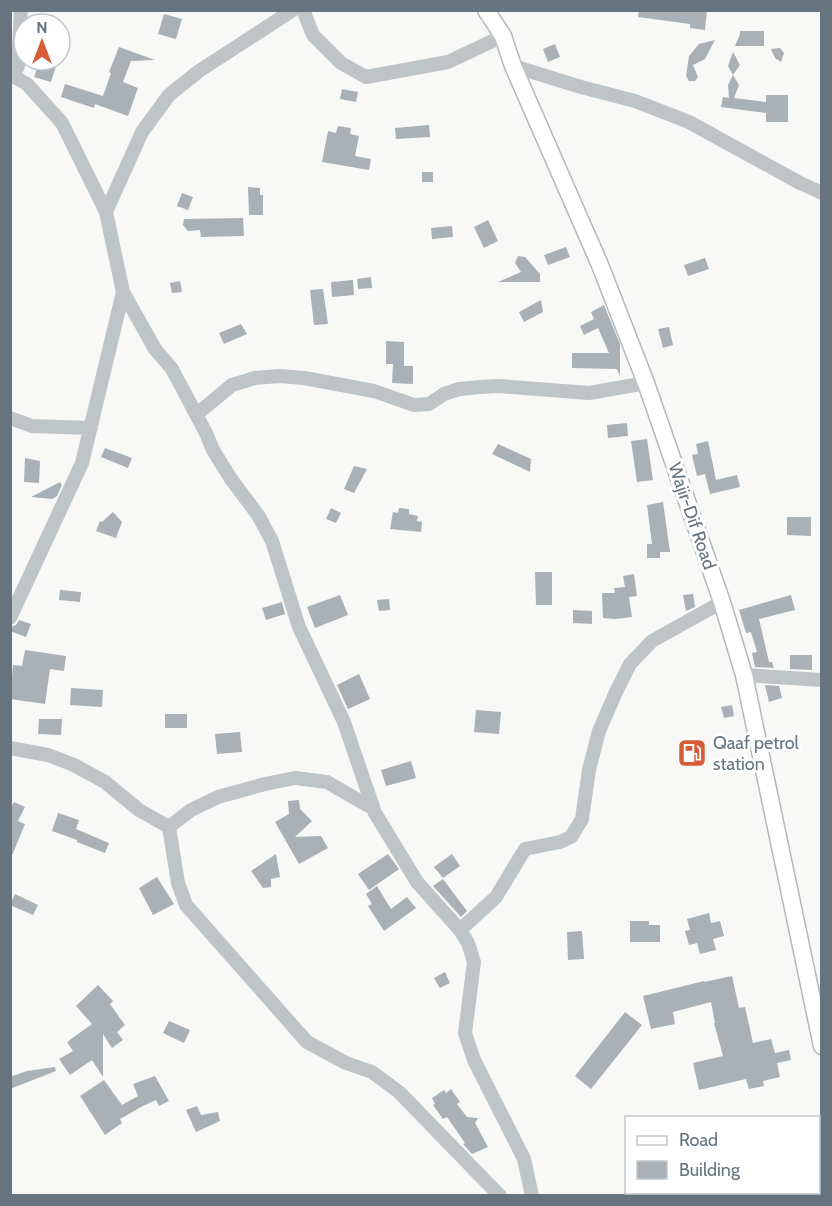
<svg xmlns="http://www.w3.org/2000/svg" width="832" height="1206" viewBox="0 0 832 1206" font-family="Cabin,sans-serif">
	<style>
		.building { fill: #a9b1b6 }
		.lines { fill: none; stroke-linecap: round; stroke-linejoin: round }
		.major-casing { stroke: #b3b8bc; stroke-width: 19 }
		.minor { stroke: #bfc4c7; stroke-width: 14 }
		.major { stroke: #fff; stroke-width: 16 }
		.labels { text-anchor: middle; dominant-baseline: central; stroke-width: 6; stroke-linejoin: round; paint-order: stroke }
		.street-label { font-size: 18px; fill: #65747f; stroke: #fff }
		.poi-label { font-size: 18px; fill: #65747f; stroke: #fff; text-anchor: start }
	</style>
	<rect width="100%" height="100%" fill="#f8f8f6"/>
	<path class="building" d="M639,10H707L705,30L690,28V24L638,17Z
		M164,14L182,19L176,39L158,34Z
		M740,31H764V46H735L740,34Z
		M715,40L705,59L693,65L698,77L695,81H689L686,76L689,56L699,44Z
		M555,44L560,57L548,62L543,49Z
		M119,47L155,60L131,61L123,82L138,88L128,116L95,104L94,108L61,97L65,84L103,96L111,73L109,72Z
		M780,48L784,53L781,62L775,58L771,49Z
		M733,52L740,65L733,75L728,66Z
		M40,60L57,63L51,82L34,77Z
		M733,75L739,85L734,98L766,102V95H788V122H766V113L721,107L723,97L729,98L728,85Z
		M342,89L358,92L356,102L340,99Z
		M429,125L430,137L396,139L395,128Z
		M338,126L351,128L350,134L359,136L355,156L371,159L369,170L322,162L328,131L336,133Z
		M422,172H433V182H422Z
		M248,187L260,188V195H263V215H249Z
		M182,193L193,197L188,210L177,206Z
		M243,218L244,236L201,237L200,230L188,231L183,225L184,219Z
		M488,220L498,241L484,248L474,227Z
		M452,226L453,237L432,239L431,228Z
		M566,247L570,257L548,265L544,255Z
		M518,256L525,257L540,274V282H498L521,272L515,263Z
		M705,258L709,269L688,276L684,265Z
		M371,277L372,288L358,289L357,279Z
		M353,280L354,295L332,297L331,282Z
		M180,281L182,292L172,293L170,283Z
		M323,289L328,324L314,325L310,290Z
		M541,300L543,312L524,322L519,312Z
		M604,305L620,344V376L617,369L572,368V353H609L598,328L584,335L580,326L594,319L591,312Z
		M241,324L247,334L224,344L219,333Z
		M669,327L673,345L663,348L658,329Z
		M386,341L404,342V366H413V384L392,383L393,364H386Z
		M627,423L628,436L608,438L607,425Z
		M647,439L653,480L637,482L631,441Z
		M708,441L716,480L737,475L740,487L710,494L705,474L697,476L692,455L698,454L696,444Z
		M498,444L531,459L530,472L492,454Z
		M105,448L132,458L128,468L101,457Z
		M25,458L40,461L39,483L24,482Z
		M354,466L367,469L354,493L344,489Z
		M60,482L62,485L57,496L52,499L31,497Z
		M663,502L670,552H660V558H647V544H652L647,505Z
		M331,508L341,513L336,523L326,519Z
		M399,508L409,509V514L418,516L417,521L422,522L421,532L390,529L393,512L398,513Z
		M113,512L122,522L116,538L96,531L100,521L102,522Z
		M787,517H811V536L787,535Z
		M535,572H552V605H536Z
		M634,574L637,596L629,597L632,617L615,619L603,618L602,593H615L614,588L625,587L623,576Z
		M60,590L81,592L80,602L59,600Z
		M693,594L695,607L686,611L683,595Z
		M340,595L348,615L315,628L307,607Z
		M791,595L795,610L759,619L769,662H772L774,668L755,667L752,653L757,652L751,632L746,633L739,610Z
		M389,599L390,610L379,611L377,600Z
		M282,602L285,614L266,620L262,608Z
		M573,610L592,611V624L573,623Z
		M19,620L31,624L26,637L10,631V627L16,625Z
		M25,650L66,656L64,671L50,669L45,704L10,699L13,665L22,666Z
		M790,655H812V670L790,669Z
		M359,674L370,699L348,709L337,685Z
		M765,685L779,686L782,698L769,702Z
		M71,688L103,690L102,707L70,705Z
		M732,705L734,716L724,718L721,707Z
		M476,710L501,712L499,734L474,732Z
		M165,714H187V728H165Z
		M39,719H62L61,735L38,734Z
		M240,732L242,752L217,754L215,734Z
		M411,761L416,778L386,786L381,770Z
		M299,800L300,809L312,821L295,837L321,836L328,848L299,864L275,822L289,814L288,801Z
		M14,802L25,807L18,821L25,824L11,858L10,809Z
		M58,813L79,820L76,829L109,843L105,853L77,842V840L52,831Z
		M276,854L280,877L271,879V887L263,888L251,871Z
		M388,854L399,869L369,890L358,874Z
		M452,854L460,866L443,878L434,867Z
		M157,877L174,904L153,915L139,888Z
		M443,879L467,911L461,917L433,886Z
		M377,886L391,909L407,897L416,908L384,931L368,906L372,904L366,894Z
		M15,894L38,905L33,915L10,905Z
		M709,913L711,923L720,921L724,936L713,939L716,950L700,954L697,943L689,945L685,931L690,930L687,919Z
		M630,921H649V925H660V942H630Z
		M582,931L584,959L568,960L567,932Z
		M445,972L450,983L440,988L434,978Z
		M732,976L739,1008L745,1007L753,1043L771,1039L775,1053L789,1050L791,1060L777,1063L780,1077L763,1081L764,1086L749,1089L746,1079L699,1090L693,1063L723,1056L714,1023H715L711,1002L673,1012L675,1024L651,1029L643,996L704,981V982Z
		M98,985L113,1001L110,1004L125,1025L117,1032L123,1040L112,1048L103,1034V1077L92,1060L70,1075L59,1059L73,1051L67,1042L92,1024L76,1006Z
		M625,1012L642,1025L591,1089L575,1076Z
		M169,1021L190,1030L184,1043L163,1033Z
		M55,1067L56,1071L10,1089V1077L27,1071Z
		M155,1076L169,1101L159,1106L156,1100L141,1107L120,1119L122,1123L105,1135L80,1096L104,1080L122,1105L138,1096L133,1084Z
		M451,1089L460,1102L457,1104L467,1117L478,1118L475,1123L488,1147L472,1154L463,1144L465,1143L447,1117L443,1119L433,1105L435,1104L432,1098L444,1090L446,1093Z
		M197,1106L201,1115L218,1112L220,1121L196,1132L186,1110Z"/>
	<g class="lines">
		<g class="major-casing">
			<path id="major" d="M486,10L503,36L513,66L600,265L646,383L722,602L744,675L822,1046"/>
		</g>
		<path class="minor" d="M21,10L18,66L13,76L27,84L62,123L106,212L123,292L155,349L172,369L206,433L213,450L231,479L258,515L272,541L299,627L344,722L374,810
			M305,10V15L313,35L341,63L366,77L448,62L503,36
			M513,66L581,87L635,101L689,122L800,183L822,193
			M106,212L142,132L169,95L199,71L293,10
			M197,414L232,385L255,378L279,376L304,378L374,391L414,405L429,404L444,394L459,389L480,387L499,386L589,393L646,383
			M10,418L32,426L91,428
			M10,618L82,463L123,292
			M744,675L822,680
			M10,748L48,755L74,765L105,782L139,810L169,827
			M169,827L191,810L218,797L265,784L295,778L327,782L372,808L417,882L460,930L468,943L474,962L465,1033L474,1060L524,1159L532,1196
			M169,827L178,883L186,905L307,1042L346,1063L372,1072L399,1092L500,1196
			M460,930L496,897L525,849L560,842L571,837L582,819L589,770L599,731L616,692L630,664L652,641L722,602"/>
		<use href="#major" class="major"/>
	</g>
	<defs>
		<g id="fuel-square" transform="scale(1.5)"><rect x="-9" y="-9" width="18" height="18" rx="4" fill="#d75c37" stroke="#fff"/><path d="M-5.5-6h7V0h2V4h1.3V-2.5L3-4.5l.8-.8L6-3V5H2.5V1h-1V6h-7ZM-4.2-4.7v3.2H.2V-4.7Z" fill="#fff"/></g>
	</defs>
	<g fill-rule="evenodd">
		<use href="#fuel-square" x="692" y="753"/>
	</g>
	<g class="labels">
		<g class="street-label">
			<text transform="translate(692 516) rotate(71)">Wajir-Dif Road</text>
		</g>
		<g class="poi-label">
			<text x="713" y="743">Qaaf petrol<tspan x="713" dy="21">station</tspan></text>
		</g>
	</g>
	<rect width="832" height="1206" fill="none" stroke="#65747f" stroke-width="24"/>
	<rect x="625" y="1116" width="195" height="78" fill="#ffffff" stroke="#c1c7cc" stroke-width="1.5"/>
	<rect x="637" y="1136" width="30" height="9" fill="#ffffff" stroke="#c1c7cc" stroke-width="1.5"/>
	<text x="679" y="1146" font-size="18" fill="#65747f">Road</text>
	<rect x="637" y="1161" width="30" height="18" fill="#a9b1b6" stroke="#c1c7cc" stroke-width="1.5"/>
	<text x="679" y="1176" font-size="18" fill="#65747f">Building</text>
	<g transform="translate(42 42)"><circle r="28" fill="#ffffff" stroke="#c1c7cc" stroke-width="1.5"/>
	<path d="M0-4.5L10 22L0 15L-10 22Z" fill="#d75c37"/>
	<text y="-9" font-size="16" font-weight="bold" text-anchor="middle" fill="#65747f">N</text>
	</g>
</svg>
